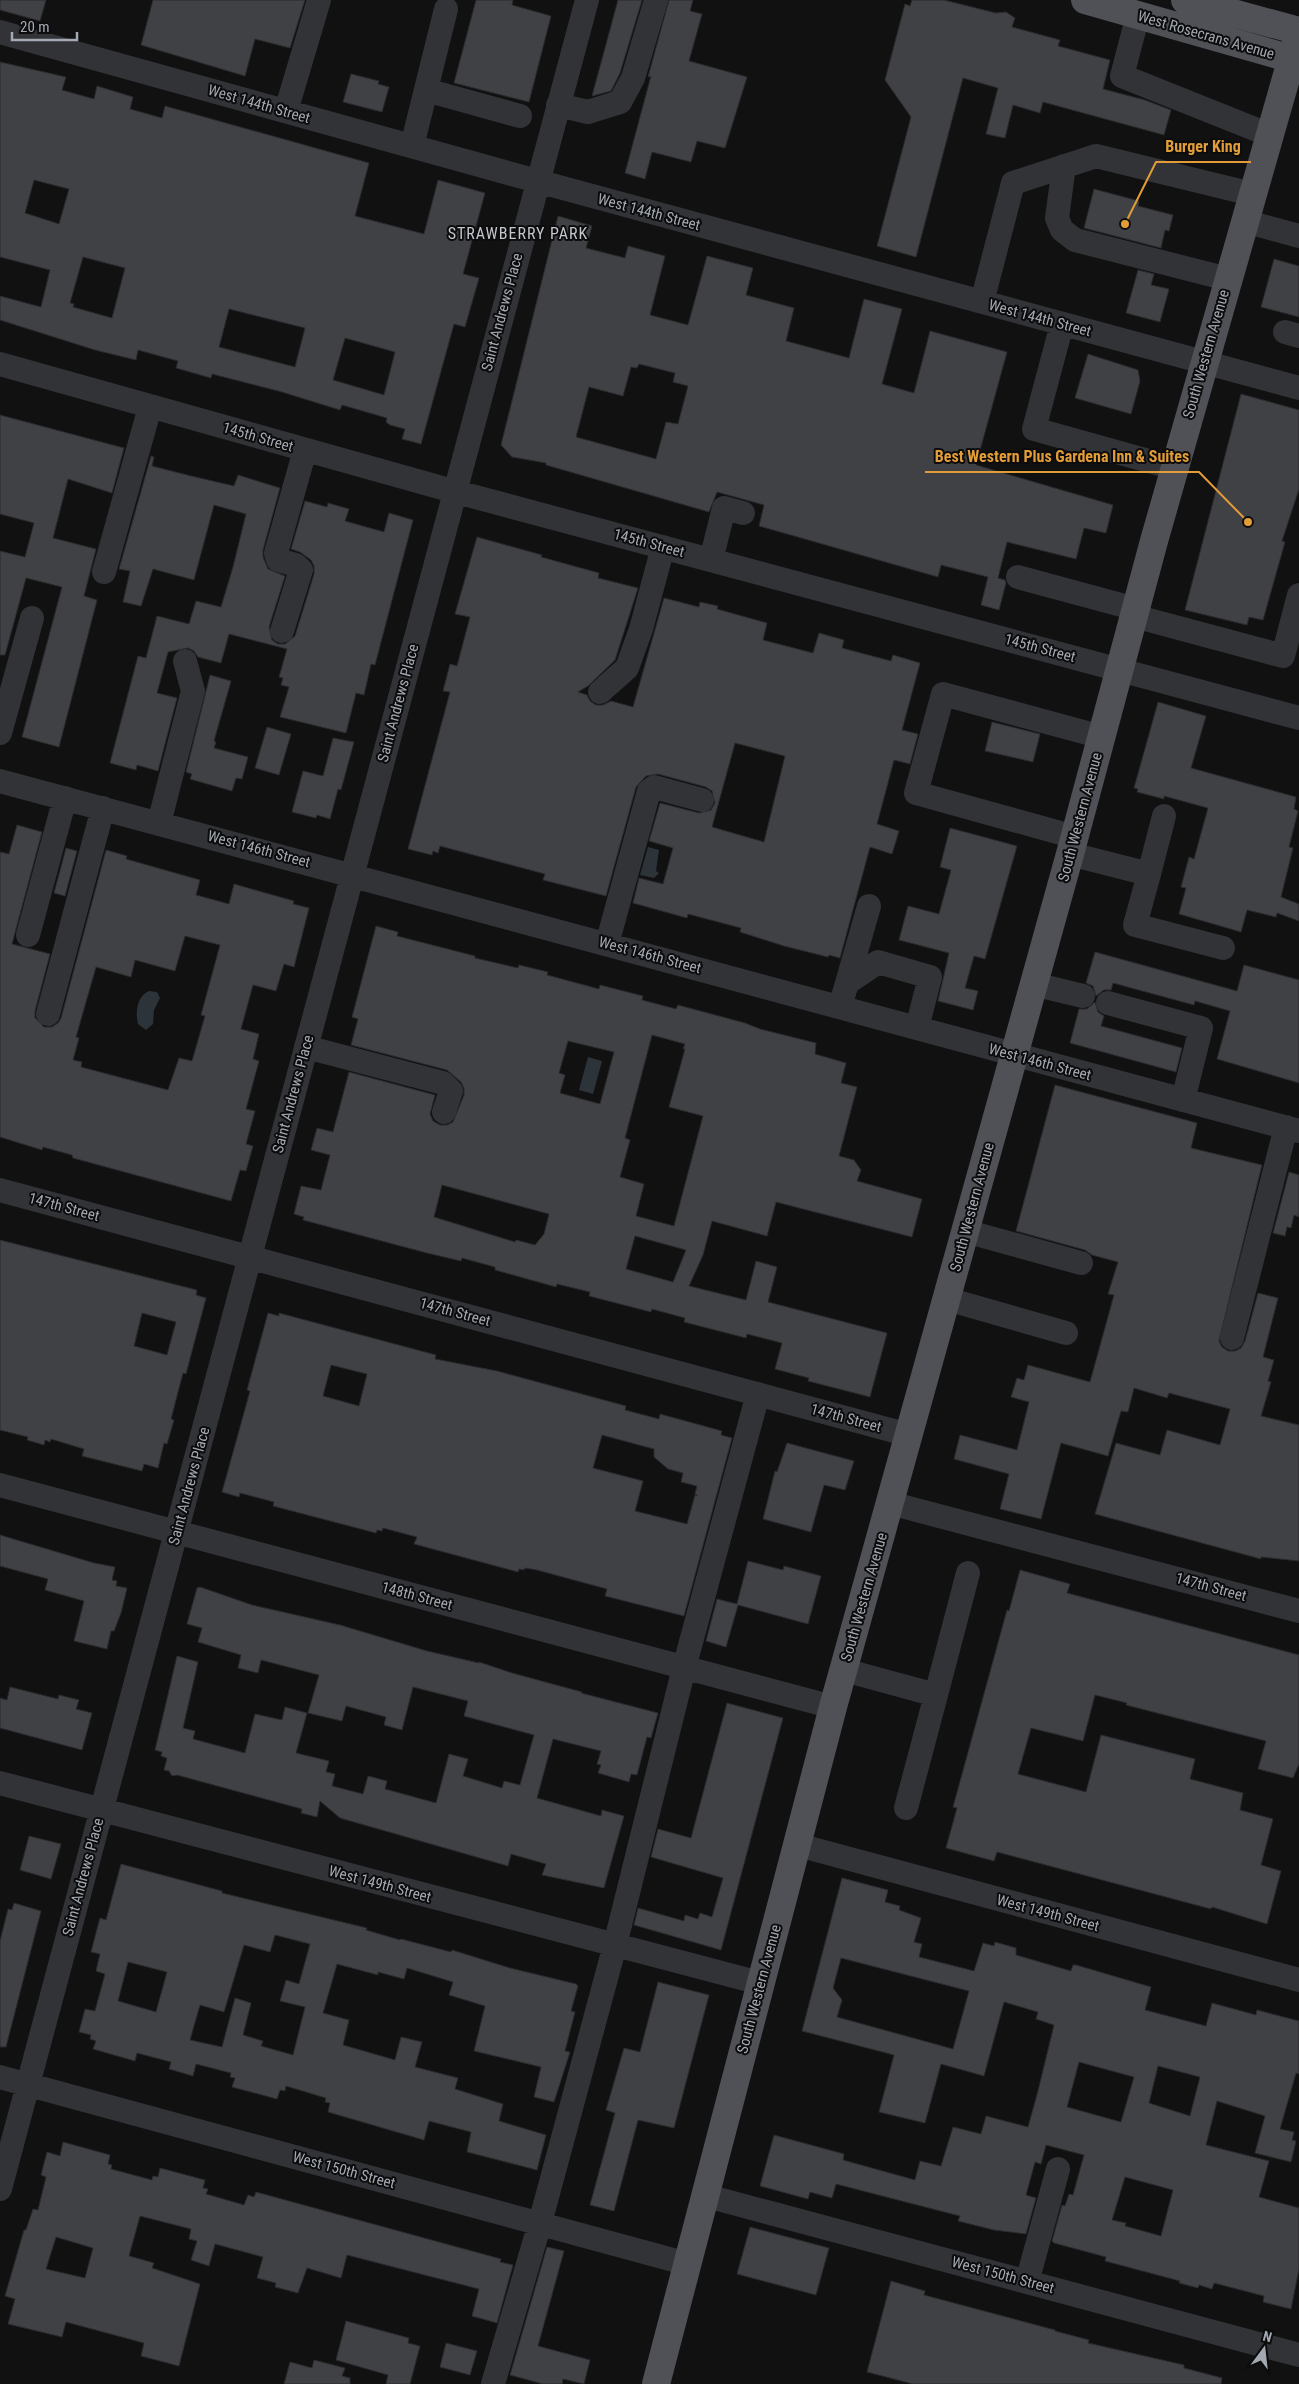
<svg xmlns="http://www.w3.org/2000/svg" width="1299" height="2384" viewBox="0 0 1299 2384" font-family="'Roboto Condensed',sans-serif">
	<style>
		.water { fill: #2c343a }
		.building { fill: #404145; stroke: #2b2b2e; fill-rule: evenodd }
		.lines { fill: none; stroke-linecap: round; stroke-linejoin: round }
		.minor { stroke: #323337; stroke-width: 24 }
		.major { stroke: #4f5156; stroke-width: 28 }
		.labels { text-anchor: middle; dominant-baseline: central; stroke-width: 4; stroke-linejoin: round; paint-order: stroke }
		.street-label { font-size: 15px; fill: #a3a9b2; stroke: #0c0c0d }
		.neighbourhood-label { font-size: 16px; letter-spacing: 1px; fill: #c4c8ce; stroke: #0c0c0d }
		.leader { fill: none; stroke: #e39d38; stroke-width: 2 }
		.callout-dot { fill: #e39d38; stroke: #0c0c0d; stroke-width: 2 }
		.callout-label { font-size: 16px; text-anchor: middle; font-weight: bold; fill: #e39d38; stroke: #0c0c0d; stroke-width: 4; stroke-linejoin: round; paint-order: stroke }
	</style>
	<rect width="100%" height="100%" fill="#111112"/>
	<path class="water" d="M648,847L659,850L656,871L659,873L654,878L640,875Z
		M149,991L157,992L160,998L154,1010L153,1024L146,1030L138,1024C135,1012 137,996 149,991Z
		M588,1057L602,1061L593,1094L579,1090Z"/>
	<path class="building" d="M0,0H46L40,21L0,10Z
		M153,0H305L290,48L255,39L245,76L141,45Z
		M476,0H513L512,5L551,16L529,102L454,83Z
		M618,0H642L620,73L611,91L592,96Z
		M669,0H693L690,11L702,14L689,61L747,77L725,148L697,141L691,162L652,152L645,179L625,173L651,76L648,77Z
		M912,0H944L996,13L1006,12L1015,18L1012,27L1060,40L1058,46L1110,60L1103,89L1145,100L1171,110L1164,135L1043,102L1040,113L1013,105L1005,138L986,134L998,88L963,78L916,257L877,246L911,117L885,80L905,4L910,6Z
		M0,62L66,77L62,90L94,99L97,86L133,97L130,109L162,118L165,106L369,163L355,216L424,234L438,180L485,193L463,274L479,278L465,327L454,324L421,444L402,439L405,429L390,425L386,422L387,418L342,405L340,410L282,392L212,374L211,378L176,368L178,361L138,350L136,360L95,350L0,320V296L41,307L50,270L0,257ZM34,180L69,189L59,224L25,213ZM83,257L125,268L112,318L73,307L74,304L70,303ZM229,309L305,328L295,367L219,347ZM345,338L395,352L384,395L333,380Z
		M351,74L379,81L378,84L389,87L382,112L343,102Z
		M1094,189L1139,201L1138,206L1173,215L1169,231L1165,230L1161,248L1084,228Z
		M558,216L592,226L586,248L625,258L628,246L665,256L650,315L688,325L707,256L753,268L746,295L794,308L786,341L849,358L864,299L902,309L882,384L914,393L930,331L1007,352L976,465L1113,505L1106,533L1084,528L1076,559L1007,542L998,578L1005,580L1006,583L999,610L981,605L988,577L941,565L938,577L759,526L764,505L717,492L709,512L546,465V463L512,457L501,445ZM639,364L675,373L673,382L688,386L678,424L666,422L656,459L576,437L589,387L623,396L631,367L637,368Z
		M1274,259L1299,266V317L1261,307Z
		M1138,270L1154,274L1151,285L1169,289L1160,322L1126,313Z
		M1088,354L1138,370L1140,381L1131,414L1075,398Z
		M1241,394L1299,410V489L1282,541L1285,542L1263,620L1249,617L1247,625L1185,610Z
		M0,415L124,448L112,493L68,479L53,538L96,549L84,596L97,600L59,747L22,737L62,587L26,578L5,655H0V551L25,557L34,523L0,514Z
		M151,456L154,457L152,466L191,476L234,486L238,475L280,488L263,550V557L268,569L285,576L269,627L272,640L278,644H285L295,636L314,574V566L311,560L300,552L291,549L305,501L327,507L328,503L349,509L345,521L384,532L389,513L413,520L375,665L371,664L364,695L356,693L346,733L280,717L289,687L281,685L283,678L279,677L287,649L229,634L221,663L198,657L194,651L188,648L168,652L157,693L177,698L158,771L137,765L136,770L110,763L138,656L146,658L157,616L189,624L196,601L221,607L233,567L246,514L214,505L194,580L153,569L141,606L123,602L130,571L119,569Z
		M477,537L542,555L541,557L599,573L598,578L638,588L615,660L588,686L578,692L587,695L590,701L596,705H603L611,701L633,707L664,598L699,607L700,602L718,606L717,609L767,623L763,640L813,653L819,633L844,640L842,648L891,661L893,655L920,663L902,730L918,734L910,764L894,760L877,824L899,831L892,854L870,847L840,958L829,955L828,957L784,946L740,932L741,928L688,914L687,918L633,903L639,878L663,884L673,848L649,841L660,803L699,813L711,810L715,803L712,791L706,787L658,774L646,776L636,787L606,896L543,880L545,874L440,846L438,853L433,851L432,855L408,849L450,692L443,691L450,664L457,666L470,617L455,614ZM735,743L785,756L764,842L712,827Z
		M210,675L231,681L214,741L216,742L214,748L248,757L242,779L236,778L232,791L190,779L192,774L186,772Z
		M1158,702L1206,716L1191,768L1296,797L1294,809L1298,811L1289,847L1293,848L1281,897L1299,904V921L1277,913L1276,917L1247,910L1241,932L1179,914L1186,888L1181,887L1189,857L1194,859L1208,808L1164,796V799L1137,792L1138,789L1134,788Z
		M992,722L1040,734L1033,762L985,751Z
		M267,727L291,734L279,775L255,768Z
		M333,738L354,742L341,790L338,789L330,819L317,815L316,818L292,812L303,771L323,776Z
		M17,825L42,832L12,944L50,954L35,1011V1018L44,1027H52L58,1023L61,1018L106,850L127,856L126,859L200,880L196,895L229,904L234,884L294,901L293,904L309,908L294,967L284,964L276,991L253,985L241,1029L259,1034L253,1059L259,1061L246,1109L255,1111L246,1144L253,1146L246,1171L240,1170L231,1201L73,1158L72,1155L43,1147L42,1150L0,1137V852L9,854ZM185,936L220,945L201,1015L205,1016L192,1061L179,1058L168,1090L81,1067L82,1062L73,1060L79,1038L76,1037L96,967L131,977L135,960L175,971Z
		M950,828L1017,846L985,959L974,956L965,988L978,991L973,1010L938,1001L949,953L899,940L908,906L939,914L951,870L940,867Z
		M66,848L77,851L65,896L54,893Z
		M376,926L398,932L397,936L475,956V958L518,968L519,965L548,972L547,975L599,989L600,985L643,996L642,1000L676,1009L678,1005L745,1023L760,1029L816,1043L815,1054L846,1063L841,1083L857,1087L839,1156L854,1160L861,1170L857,1181L922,1199L912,1237L776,1202L767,1236L712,1221L703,1255L689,1286L746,1300L756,1261L777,1267L768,1302L887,1333L870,1397L808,1381L809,1378L775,1369L782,1343L747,1334L746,1338L684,1322L685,1318L652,1309L651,1312L589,1296L590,1292L557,1284L556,1287L495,1270V1267L462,1258L461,1261L427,1253L303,1220L304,1217L294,1214L301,1186L321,1190L330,1155L311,1150L317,1128L333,1132L349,1072L435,1095L430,1114L433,1121L440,1125H447L453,1122L464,1095V1088L461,1082L447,1070L351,1045L358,1019L352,1017ZM652,1035L685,1044L683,1049H685L669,1107L703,1116L674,1226L636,1216L644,1184L620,1177L630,1140L625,1138ZM568,1041L614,1052L600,1104L560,1093L565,1075L559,1073ZM442,1185L549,1214L544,1234L535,1245L516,1240L515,1242L434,1217ZM635,1236L686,1250L673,1282L626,1269Z
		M1095,952L1237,991L1244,965L1299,980V1083L1217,1059L1230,1011L1195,1001L1194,1005L1113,983L1111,990H1104L1096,996L1093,986L1086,983Z
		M1095,1002L1098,1012L1104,1016L1101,1026L1182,1048L1176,1072L1070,1043L1079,1009H1087Z
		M1055,1085L1197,1123L1191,1148L1262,1165L1219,1341L1222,1347L1228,1351H1235L1241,1348L1245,1341L1258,1293L1278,1298L1263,1357L1274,1360L1268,1381L1271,1382L1261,1416L1299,1425V1561L1261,1557V1559L1095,1514L1116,1443L1160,1455L1167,1430L1220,1445L1230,1409L1169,1393L1167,1398L1134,1388L1128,1412L1121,1411L1108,1456L1061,1443L1041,1519L1000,1509L1009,1474L954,1459L960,1435L1017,1450L1029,1402L1011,1397L1017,1378L1024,1380L1028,1365L1090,1382L1114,1295L1108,1294L1118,1262L1092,1255L1085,1250L1016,1231Z
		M1289,1172L1299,1175V1217L1294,1215L1291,1228L1287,1227L1285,1236L1273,1233Z
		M0,1240L197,1290L196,1295L206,1298L186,1374L183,1373L171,1419L174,1420L167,1444L164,1443L158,1468L144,1464L142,1471L82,1456L84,1449L51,1439L50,1442L45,1440L44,1445L27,1440L28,1437L0,1430ZM142,1313L176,1322L167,1355L134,1346Z
		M268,1313L279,1316V1313L436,1355L435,1359L497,1371L626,1406L625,1410L659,1419L660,1414L722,1431L721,1435L732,1438L684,1616L605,1596L607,1589L537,1570L525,1568L524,1570L519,1569L518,1572L414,1544L417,1537L383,1528L382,1531L377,1530L376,1533L273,1506L274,1502L240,1493L239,1497L222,1492L250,1391L247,1390ZM331,1365L367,1374L359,1406L323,1396ZM602,1435L654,1449V1457L668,1469L683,1473L681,1482L697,1486L695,1494L698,1496L695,1495L687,1524L635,1511L643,1481L593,1468Z
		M787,1443L854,1461L845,1490L824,1485L811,1532L763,1519L775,1471L777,1472Z
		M0,1535L94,1563L115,1567L112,1580L117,1581L116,1586L127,1588L121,1613L114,1631H111L107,1649L74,1641L84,1601L45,1590L48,1579L0,1566Z
		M748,1561L783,1570L784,1566L821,1576L808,1624L738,1605L726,1647L706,1641L717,1599L737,1604Z
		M1020,1570L1070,1584L1067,1593L1299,1655V1764L1293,1778L1258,1769L1266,1741L1126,1705L1127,1703L1095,1695L1083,1741L1031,1728L1018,1774L1086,1792L1101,1735L1195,1759L1190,1779L1243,1793L1240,1810L1273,1819L1261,1865L1281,1871L1267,1924L1212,1907L1211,1909L997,1852L994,1861L946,1848L957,1808L953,1807L1007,1610L1009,1611Z
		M200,1587L252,1605L340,1625L427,1651L479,1663V1662L512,1673L582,1692L581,1693L658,1713L651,1738L647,1737L637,1775L631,1774L629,1782L598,1773L601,1765L597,1764L601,1751L553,1739L537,1798L601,1816L602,1810L624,1816L604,1888L542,1875L546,1864L511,1854L508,1866L340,1818L320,1801L317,1817L301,1813L302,1809L177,1775L172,1776L169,1771L164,1770L167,1758L161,1756L162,1752L155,1750L177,1656L198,1662L183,1728L195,1731L193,1739L245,1753L255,1714L282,1720L285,1707L307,1713L296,1753L329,1761L326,1772L335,1774L332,1786L363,1794L368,1776L387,1781L385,1789L436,1803L449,1754L468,1759L463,1776L502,1788L504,1781L520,1785L534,1735L464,1716L468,1701L413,1687L402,1730L384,1725L386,1717L346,1706L342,1721L308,1713L319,1675L261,1660L258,1673L238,1668L241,1655L198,1642L202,1628L187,1624L197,1588Z
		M10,1687L58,1699L59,1695L79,1700L76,1709L92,1713L82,1750L0,1728V1698L7,1700Z
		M727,1703L783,1718L721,1950L634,1925L638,1908L684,1921L685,1915L698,1919L700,1913L712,1917L723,1878L651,1857L658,1829L691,1838Z
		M29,1836L61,1844L51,1879L20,1870Z
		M121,1864L222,1891V1893L367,1928L366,1930L400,1940L401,1939L451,1952L452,1950L510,1968L576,1984L578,1986L571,2011L575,2012L565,2051L570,2052L554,2102L534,2097L541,2067L474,2051L485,2006L449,1995L453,1982L407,1968L404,1979L378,1972V1975L337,1964L323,2013L349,2020L343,2045L395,2060L401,2037L422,2042L415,2067L458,2078L455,2089L503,2104L499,2121L546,2135L537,2170L467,2152L471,2132L429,2121L424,2140L328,2112L330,2103L325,2102L326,2098L286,2086L285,2091L280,2090L277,2099L232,2087L235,2078L230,2077L231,2073L196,2064L193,2076L169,2069L171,2062L137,2053L135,2061L93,2049L96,2041L90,2039L91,2035L79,2032L85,2009L95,2011L105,1974L96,1971L100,1954L91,1952L100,1918L106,1920ZM275,1935L310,1944L299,1984L286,1980L280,2001L305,2007L293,2055L261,2046L263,2041L243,2035L251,2003L235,1998L222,2047L190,2040L200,2005L224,2012L244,1945L270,1952ZM128,1962L167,1972L156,2012L118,2001Z
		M842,1878L888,1890L885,1902L900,1906L899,1910L921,1918L914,1942L922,1944L919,1957L974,1971L983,1943L994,1946L995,1942L1016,1948V1955L1071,1971L1073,1965H1076L1151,1987L1145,2010L1206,2026L1212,2003L1256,2015L1257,2010L1299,2021V2074L1296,2073L1280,2129L1294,2132L1292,2140L1296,2141L1291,2162L1255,2153L1265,2116L1217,2101L1206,2145L1269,2161L1259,2197L1299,2208V2269L1291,2309L1263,2302L1264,2296L1214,2283L1212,2289L1199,2285L1198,2288L1179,2283L1180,2281L1105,2261L1106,2257L1054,2243L1052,2241L1062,2205L1065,2206L1069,2194L1073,2195L1084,2155L1046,2145L1041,2164L1035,2162L1026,2195L1036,2198L1026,2234L994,2230L958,2221L960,2216L836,2184L832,2198L810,2192L808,2199L760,2186L774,2135L844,2154L843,2160L915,2180L920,2161L941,2166L953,2127L981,2134L986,2116L1028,2127L1038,2091L1054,2025L1036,2019L1038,2012L1004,2002L984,2076L941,2064L925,2123L879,2112L894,2055L802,2031ZM841,1958L969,1991L953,2049L837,2017L842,2000L833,1988ZM1079,2062L1134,2077L1121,2122L1067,2107ZM1158,2066L1200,2077L1190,2116L1149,2103ZM1125,2177L1173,2190L1161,2236L1125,2226L1126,2223L1112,2220Z
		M14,1903L41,1911L6,2047H0V1941L8,1909L12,1910Z
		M658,1982L709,1995L674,2128L638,2120L614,2211L590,2205L615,2113L606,2110L624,2048L640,2052Z
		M63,2142L110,2155L108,2164L112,2165L111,2169L152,2180L153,2176L158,2177L160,2168L205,2180L203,2188L208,2189L206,2194L244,2205L248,2195L254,2197L256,2192L501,2259L500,2262L513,2265L497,2323L472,2316L479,2289L347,2255L341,2278L307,2268L298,2293L275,2287L276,2283L257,2278L263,2257L215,2244L209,2266L191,2260L197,2241L189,2239L191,2229L140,2216L129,2256L154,2263L152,2268L200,2284L179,2366L141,2356L144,2343L66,2322L62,2337L8,2324L15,2299L5,2296L24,2230H26L33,2209L38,2210L46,2177L41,2175L47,2152L60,2156ZM56,2237L93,2248L85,2278L46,2269Z
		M750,2227L829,2248L816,2295L737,2274Z
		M547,2247L564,2251L538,2346L590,2360L584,2384L563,2379L562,2384H543L510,2375Z
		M891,2281L925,2291L924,2295L1055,2330V2331L1089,2340L1088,2343L1184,2365V2368L1222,2378L1221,2384H913L867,2372Z
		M346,2321L409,2338L408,2343L420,2346L410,2384H386L388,2375L336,2360Z
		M446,2343L477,2351L470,2375L440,2367Z
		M314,2360L345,2368L342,2376L350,2378V2384H284L290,2362L312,2368Z"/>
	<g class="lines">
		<path class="minor" d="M1138,15L1122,76L1270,135
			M0,32L537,181L1299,388
			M426,90L520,116
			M558,105L588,112L620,102L633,78L656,0
			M286,111L319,0
			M412,146L446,9
			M1064,166L1057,218L1062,230L1075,240L1228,279
			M1244,221L1299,236
			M982,302L1013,183L1096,156L1252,194
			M1062,324L1034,429L1174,468
			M1285,332L1299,336
			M0,364L453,491L1299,718
			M711,560L724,508L743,513
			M104,572L150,407
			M1018,577L1136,609
			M1134,616L1283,656L1299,595
			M282,631L301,570L296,565L278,560L276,553L305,450
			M600,692L627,668L641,629L663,547
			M0,733L32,618
			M0,781L1299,1131
			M159,823L193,691L185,661
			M1075,837L916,793L943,694L1102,737
			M1070,854L1149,874L1135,925L1223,948
			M1149,874L1164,816
			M28,935L65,798
			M607,944L649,791L654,787L702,800
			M847,983L869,906
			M1033,984L1083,996
			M1108,1003L1201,1028L1183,1100
			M840,1007L847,983L878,962L930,977L917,1028
			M48,1014L103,808
			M306,1047L443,1083L451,1091L444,1112
			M0,1190L909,1435
			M965,1231L1081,1263
			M947,1299L1066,1333
			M1232,1338L1286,1127
			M0,1485L833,1707
			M890,1503L1299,1611
			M844,1670L936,1695L906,1808
			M936,1695L968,1573
			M0,1783L760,1983
			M798,1845L1299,1980
			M0,2077L688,2264
			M0,2189L587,0
			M707,2196L1299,2355
			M1027,2282L1058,2169
			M493,2384L540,2223L615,1945L684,1668L758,1394"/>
		<path class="major" d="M1085,0L1299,61
			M1185,0L1299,31
			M656,2384L833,1707L1070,854L1154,541L1299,33"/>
	</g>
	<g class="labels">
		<g class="street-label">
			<text transform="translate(1206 35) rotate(16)">West Rosecrans Avenue</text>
			<text transform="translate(259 104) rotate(16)">West 144th Street</text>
			<text transform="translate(649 212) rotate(15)">West 144th Street</text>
			<text transform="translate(502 312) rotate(-75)">Saint Andrews Place</text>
			<text transform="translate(1040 318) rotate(15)">West 144th Street</text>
			<text transform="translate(1206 354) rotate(-74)">South Western Avenue</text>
			<text transform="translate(258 437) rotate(16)">145th Street</text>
			<text transform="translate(649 543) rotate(15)">145th Street</text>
			<text transform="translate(1040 648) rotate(15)">145th Street</text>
			<text transform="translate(398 703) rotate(-75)">Saint Andrews Place</text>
			<text transform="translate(1080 817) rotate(-75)">South Western Avenue</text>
			<text transform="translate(259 849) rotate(15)">West 146th Street</text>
			<text transform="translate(650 955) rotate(15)">West 146th Street</text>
			<text transform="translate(1040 1062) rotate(15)">West 146th Street</text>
			<text transform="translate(293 1094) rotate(-75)">Saint Andrews Place</text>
			<text transform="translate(64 1207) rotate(15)">147th Street</text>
			<text transform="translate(972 1207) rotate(-75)">South Western Avenue</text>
			<text transform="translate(455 1312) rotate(15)">147th Street</text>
			<text transform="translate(846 1418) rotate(15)">147th Street</text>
			<text transform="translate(189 1486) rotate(-75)">Saint Andrews Place</text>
			<text transform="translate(1211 1587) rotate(15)">147th Street</text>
			<text transform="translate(417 1596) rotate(15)">148th Street</text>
			<text transform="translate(864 1597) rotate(-74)">South Western Avenue</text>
			<text transform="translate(83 1877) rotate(-75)">Saint Andrews Place</text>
			<text transform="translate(380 1884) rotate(15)">West 149th Street</text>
			<text transform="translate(1048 1913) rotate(15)">West 149th Street</text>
			<text transform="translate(759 1989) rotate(-75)">South Western Avenue</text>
			<text transform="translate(344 2170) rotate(15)">West 150th Street</text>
			<text transform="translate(1003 2275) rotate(15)">West 150th Street</text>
		</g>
		<g class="neighbourhood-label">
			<text x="518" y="233">STRAWBERRY PARK</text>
		</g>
	</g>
	<path class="leader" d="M1125 224L1156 162H1251M1248 522L1199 472H925"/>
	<g class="callout-dot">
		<circle cx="1125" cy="224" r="5"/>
		<circle cx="1248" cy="522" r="5"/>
	</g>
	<g class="callout-label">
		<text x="1203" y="152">Burger King</text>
		<text x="1062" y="462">Best Western Plus Gardena Inn &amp; Suites</text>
	</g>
	<g transform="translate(1264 2349) rotate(15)" stroke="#0c0c0d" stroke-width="4" paint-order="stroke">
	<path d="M0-4L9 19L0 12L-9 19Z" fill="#a3a9b2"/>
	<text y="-8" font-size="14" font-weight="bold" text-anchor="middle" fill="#a3a9b2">N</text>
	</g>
	<path d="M12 32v8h65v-8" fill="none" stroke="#a3a9b2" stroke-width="2.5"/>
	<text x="20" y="32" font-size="15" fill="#a3a9b2" stroke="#0c0c0d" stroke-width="4" paint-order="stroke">20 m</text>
</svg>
